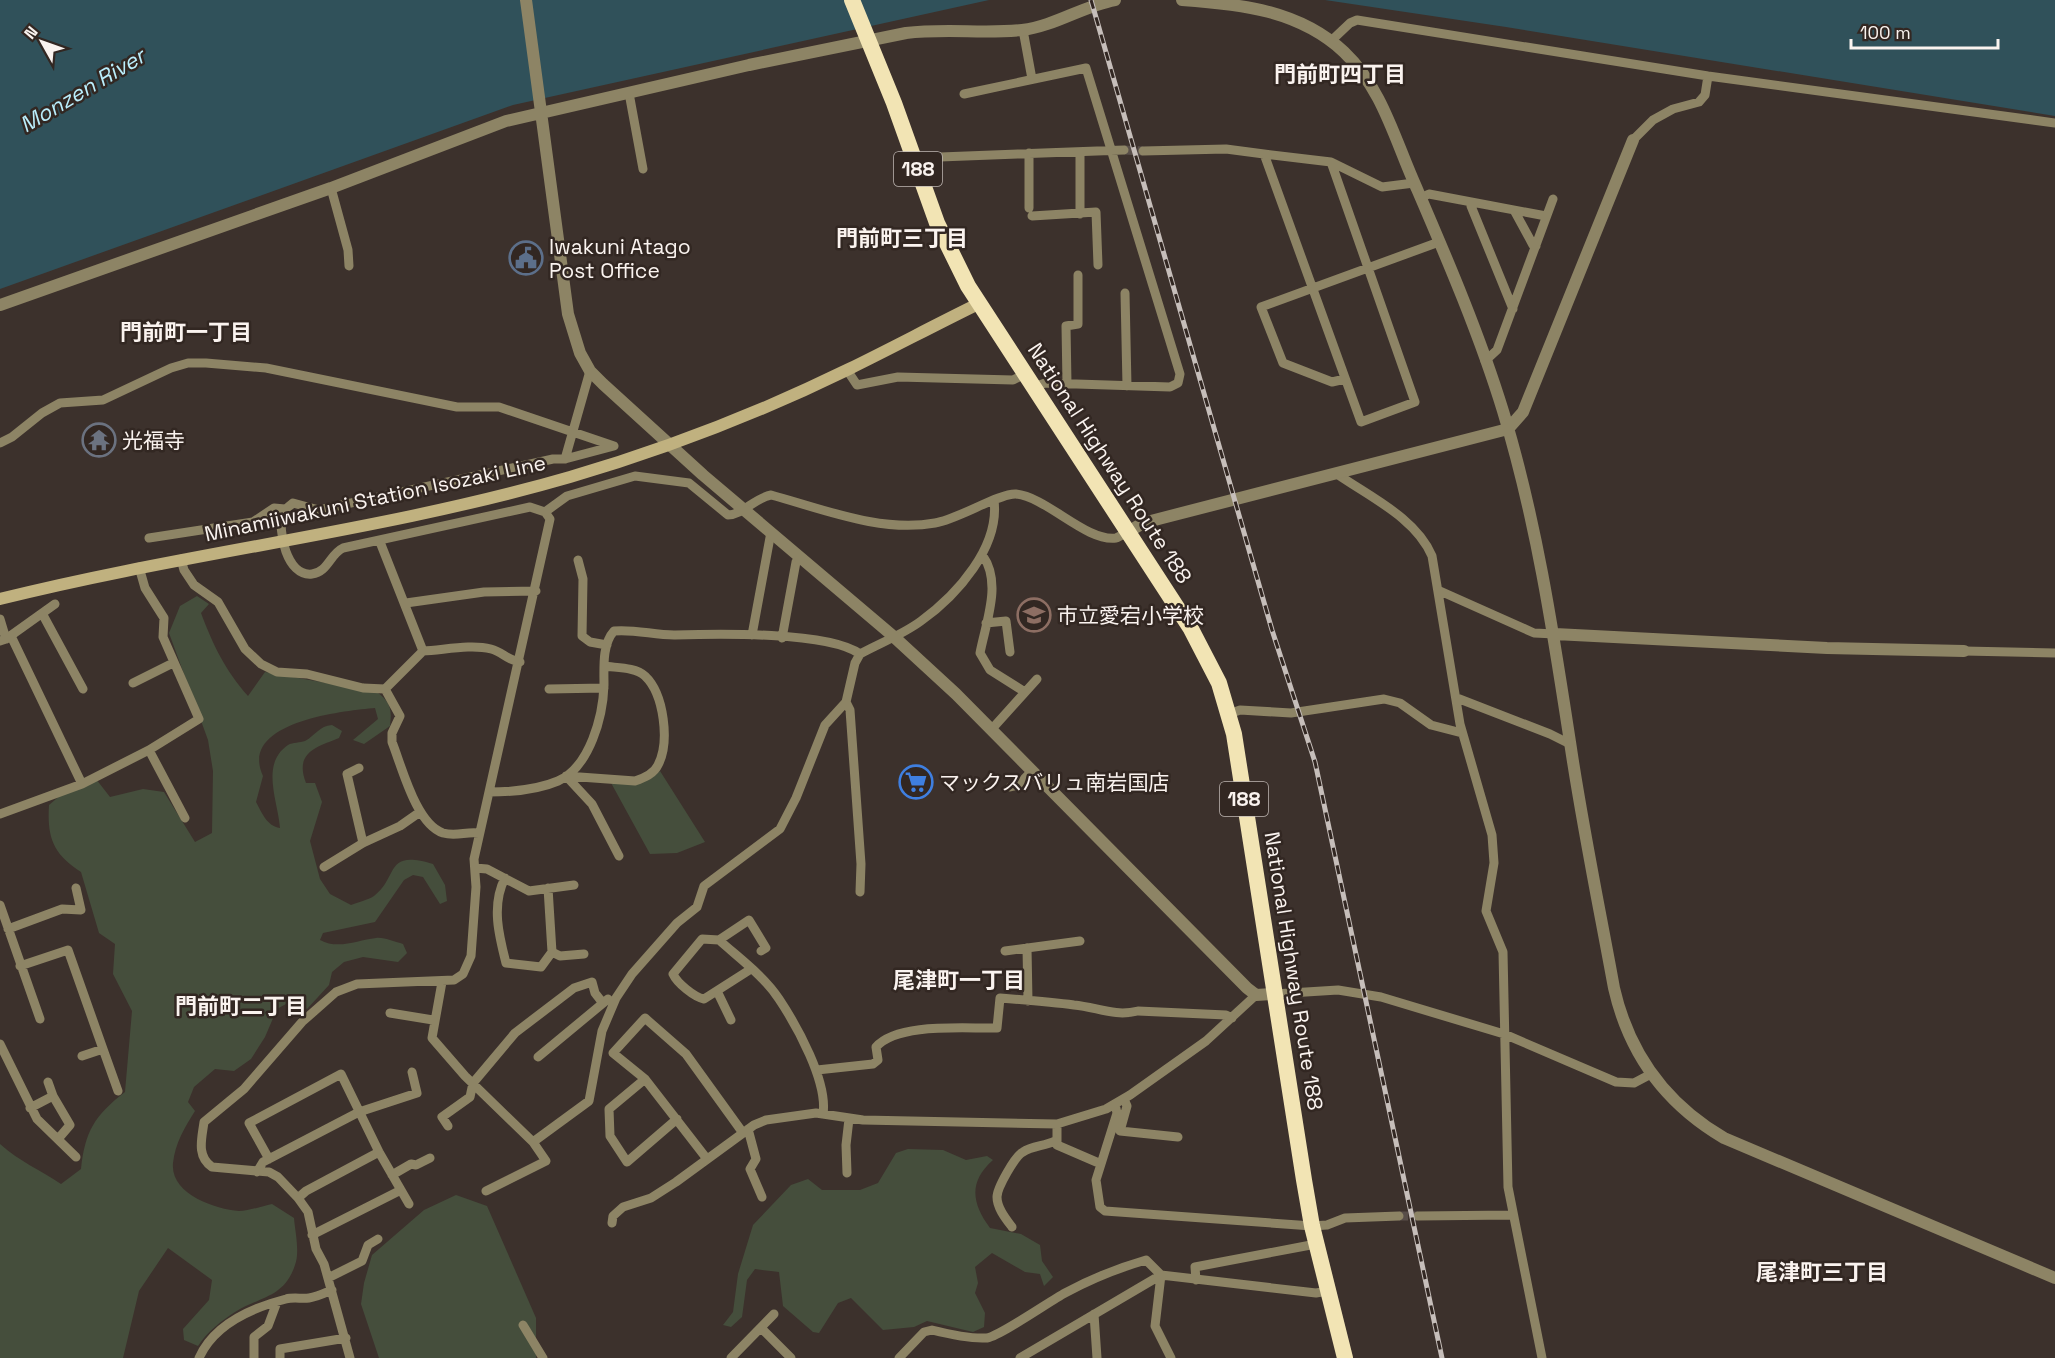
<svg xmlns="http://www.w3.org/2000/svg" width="2055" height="1358" viewBox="0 0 2055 1358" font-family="'Space Grotesk','Noto Sans JP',sans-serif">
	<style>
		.green { fill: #454e3c }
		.water { fill: #30515a }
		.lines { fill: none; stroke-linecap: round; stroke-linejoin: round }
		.minor-tunnel { stroke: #584e49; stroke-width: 9; stroke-dasharray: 9 4.5; stroke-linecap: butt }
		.minor { stroke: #8d8465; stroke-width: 9 }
		.tertiary { stroke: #8d8465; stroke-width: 12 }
		.secondary { stroke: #c0b17f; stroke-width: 12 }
		.trunk { stroke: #f2e4b4; stroke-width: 16 }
		.rail-casing { stroke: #c6beba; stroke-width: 5 }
		.rail { stroke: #322722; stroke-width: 3; stroke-dasharray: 9; stroke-linecap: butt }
		.labels { text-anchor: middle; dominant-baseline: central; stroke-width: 5; stroke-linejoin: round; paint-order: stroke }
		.shield { fill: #322722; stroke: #beb6b2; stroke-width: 1.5 }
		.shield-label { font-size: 20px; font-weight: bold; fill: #faf3ef }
		.poi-label { font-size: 21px; fill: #faf3ef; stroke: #322722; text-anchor: start }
		.street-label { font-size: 21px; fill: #faf3ef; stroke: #322722 }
		.neighbourhood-label { font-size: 22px; font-weight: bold; fill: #faf3ef; stroke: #322722 }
		.water-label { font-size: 22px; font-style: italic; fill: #baeefc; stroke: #322722 }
	</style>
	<rect width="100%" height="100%" fill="#3c312c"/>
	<path class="green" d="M197,596L209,604L201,613C213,645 225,670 248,696L265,672L377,692C391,703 392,709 390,726L364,744L353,740L378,719L375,708C342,711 238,722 263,776L256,802C262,813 267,826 280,828C278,801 260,764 288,745C293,742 300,743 305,741C316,735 319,726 332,725L342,731L339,738C317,747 294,752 306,783H315L322,802L310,841L320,879L330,894L351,905C358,902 368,900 374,896C399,877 384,849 433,864L445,885L447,901L440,904L423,877L413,875L404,880L375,922L323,933L320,940C338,950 358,940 376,938C384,937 395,942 403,944L407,953L398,962L363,957L344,962L332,972L329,985L307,1009L293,1000L277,1009L265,1037L251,1059L234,1071L215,1069L194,1087L188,1102L195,1111C185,1127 175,1143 173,1163C170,1194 215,1209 239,1211C249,1211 262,1206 272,1204L294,1218C295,1231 300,1252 295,1265C284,1298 261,1296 235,1312C221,1321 207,1332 198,1346L184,1340L183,1329L209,1300L212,1280L168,1248L139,1291L123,1358H0V1144C20,1162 39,1169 61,1184L81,1169C85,1131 95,1115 125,1092L132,1011L113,974L115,944L99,933L81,872C53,854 47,838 49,805L63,793L96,779L110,797L143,789L164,792L195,842L212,833L213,771L208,740L169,633L180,606Z
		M660,771L705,842L677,853L650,854L610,781C630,784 644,786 660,771Z
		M908,1149L943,1150L966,1160L987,1156L993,1160C968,1182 972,1204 990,1228L1021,1234L1040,1245L1042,1261L1053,1277L1044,1286L1040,1274L1025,1272L992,1253L975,1267L978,1283L975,1293L985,1313L984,1327L973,1332L927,1321L914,1327L883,1330L851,1298L838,1303L819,1333L813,1332L783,1306L779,1272L755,1269L747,1280L742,1317L731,1327L723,1325L733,1312L738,1274L753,1225L791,1185L808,1179L822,1190H860L878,1183L896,1153Z
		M456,1195L487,1206L536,1318V1358H379L361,1304L364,1283L372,1255L424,1210Z"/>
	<path class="water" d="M0,0H989L513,105L0,289Z
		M1325,0H2055V116L1506,27Z"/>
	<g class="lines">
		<path class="minor-tunnel" d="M1124,150L1143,151
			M1399,1216H1418"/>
		<path class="minor" d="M1023,30L1032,79
			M1331,41L1350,23L1357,20L1708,76L2055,123
			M629,93L643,169
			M964,94L1086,68L1180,374L1178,383L1170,387L1045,383L1034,387
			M1633,140L1653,120L1673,109L1699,102L1705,95L1708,76
			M1143,151L1226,149L1264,154L1331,162L1382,187L1414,183
			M1029,153V208
			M1264,154L1361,422L1415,402L1331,162
			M914,158L1124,150
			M331,188L348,250L349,266
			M1420,198L1429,194L1546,216
			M1472,202L1471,206L1513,309
			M1514,210L1533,245L1536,246
			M1080,214V152
			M1032,216L1096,212L1098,265
			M1125,293L1127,386
			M1485,361L1497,350L1553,199
			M847,370L857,385L898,377L1013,380L1025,374
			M1345,379L1332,382L1283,363L1261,307L1439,242
			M1067,384L1066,326L1078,324V275
			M0,443L12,437L42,413L60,403L103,400L171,368L188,363H206L266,368L457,407H499L614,446
			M565,459L590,371
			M1337,474C1370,497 1416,518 1432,556L1460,724L1492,835L1494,863L1486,911L1503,952L1508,1187L1542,1358
			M545,512L567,496L635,476L689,483L728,515C743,515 754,498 771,495C823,509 881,533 935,523C959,519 999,493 1016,494C1047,497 1086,542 1116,538C1119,537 1125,533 1128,532
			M149,538L253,522L274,508L285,509
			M380,542L423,651
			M983,556C1002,583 986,622 980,653L990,670L1025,692
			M181,559L184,570L194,585L218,602L245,649L261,664L277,672L307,674L363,688L385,689
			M578,560L583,579L582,636L590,642L607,645
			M1440,591L1534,633L1555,634
			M406,603L484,592L536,591
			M43,615L83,689
			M0,619L6,639L0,641
			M986,623L1006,621L1010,652
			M752,635L771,532
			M11,636L82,784
			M782,638L796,562L800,556
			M6,639L55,604
			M1964,651L2055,653
			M604,666C617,668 635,667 645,676C664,694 670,742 658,765C654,774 644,778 635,781L566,776L592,804L619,856
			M133,683L173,663
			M549,689L604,688
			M1457,698L1550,734L1570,744
			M846,702L850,710L861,864L860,892
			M1229,714L1240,710L1291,713L1384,699L1400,703L1431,725L1462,733
			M991,730L1037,679
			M149,750L185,818
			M359,768L347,774L363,843
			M1010,787L1018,785L1031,772
			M489,792C511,792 537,790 558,781C590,767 603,716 604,685C604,668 602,644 614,631C634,629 654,635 674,635C715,634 828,631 860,654
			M0,814L82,784L149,750L199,719L163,637L164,618L145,588L139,567
			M479,833C466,831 457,837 443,833C416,824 402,767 392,742V733L400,716L385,689L423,651C444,650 471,644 491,649C503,652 506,660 520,662
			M324,867L363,843L400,826L420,812
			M475,868L487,869L529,891L574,885
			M505,878C491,905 499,936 506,963L541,967L552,952L548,888
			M0,905L40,1019
			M8,929L62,909L81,910L76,888
			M719,940L702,939L673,974C677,983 694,997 704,999L751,969
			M1027,948L1028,1001
			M761,951L766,948L749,920L719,940C739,958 764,976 779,999C797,1026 828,1082 823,1114
			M1005,951L1080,941
			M552,952L560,956L584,954
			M20,966L68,950L103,1049
			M442,982L432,1038L465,1076L533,1142L546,1161L486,1191
			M717,991L731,1020
			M1274,994L1338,990L1381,997L1504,1034L1616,1082L1634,1083L1651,1074
			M390,1013L433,1020
			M0,1044L37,1119L76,1157
			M82,1056L103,1049L118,1091
			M538,1057L608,999
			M817,1070L873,1064L878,1060L876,1047C898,1022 966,1029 997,1028L1000,998C1025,1000 1050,1002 1074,1005C1097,1007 1114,1017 1138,1011L1226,1015L1232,1018
			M645,1079L609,1109L610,1136L627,1162L677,1119
			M53,1096L70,1125L58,1139
			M1124,1099L1127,1106L1120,1131L1178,1137
			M1115,1104L1117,1113L1096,1180L1100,1207L1105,1211L1312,1226L1327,1225L1345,1218L1399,1216
			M30,1108L53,1096L48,1082
			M1057,1124V1145L1101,1164
			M448,1126L442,1117L470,1097L473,1083L515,1033L574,988L592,982L595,993L602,1002
			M748,1129L756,1159L750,1169L762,1197
			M533,1142L589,1101L602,1031L616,998L632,974L677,923L697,907L704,886L780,829L796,798L825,725L846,702L855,663L860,654C880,643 902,635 921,621C957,595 1000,547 994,500
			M269,1159L249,1123L341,1074L379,1152L409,1204
			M707,1159L645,1079L613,1053L645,1018L686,1054L743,1133
			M257,1172L263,1162L359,1112L417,1093L412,1072
			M847,1173L846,1145L849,1119
			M392,1175L411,1164L416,1165L430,1158
			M298,1198L306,1191L379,1152
			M1418,1216L1512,1215
			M612,1223L613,1216L623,1207L651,1198L676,1182L754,1125L766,1120L816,1113L863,1120L1057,1124L1106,1109L1130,1095L1206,1041L1256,995
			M1012,1227C1006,1219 997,1208 997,1197C997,1188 1015,1156 1023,1152C1032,1146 1045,1146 1055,1141
			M312,1235L401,1190
			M328,1278L362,1261L368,1245L378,1239
			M1196,1280L1195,1267L1316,1244
			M1094,1314L1097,1358
			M523,1325L543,1358
			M761,1328L791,1358
			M199,1358C214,1324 251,1308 286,1299C293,1297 302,1299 309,1298C317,1297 325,1293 332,1290
			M254,1358V1337L268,1326L277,1302
			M280,1358V1349L346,1338
			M350,1358L324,1264L316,1249L308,1212L298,1198L278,1177L269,1172L212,1167C196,1156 202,1138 204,1122L244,1089L302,1022L336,992L357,984L454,980L463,974L471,956L476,887L474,859L550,519L545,512L530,507L343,548C330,554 328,572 312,574C287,577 277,531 283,513C285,508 289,507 293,503L319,510L553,459H565L614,446
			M731,1358L774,1314
			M899,1358L924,1332L932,1330C948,1334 969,1339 986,1338C997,1338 1050,1301 1065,1293C1091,1279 1118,1268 1146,1260L1161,1275L1155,1326L1171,1358
			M1020,1358L1161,1275L1316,1293L1328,1291"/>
		<path class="tertiary" d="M526,0L568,314L580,353L590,371L603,384L703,475L893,636L956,694L1247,988L1256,995L1274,994
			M1182,0C1240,4 1299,10 1344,52C1383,89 1395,141 1417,189C1448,261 1480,336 1503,411C1536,519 1553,631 1570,742C1582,824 1599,906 1614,988C1629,1054 1666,1104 1724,1138L2055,1278
			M0,305L331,188L506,121L749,65L906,33C945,28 984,34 1022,30C1055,26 1083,6 1115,0
			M1128,532L1143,523L1508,429L1523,412L1633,140
			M1555,634L1827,648L1964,651"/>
		<path class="secondary" d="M0,599C188,552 384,531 570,477C666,449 759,413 849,369C892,348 935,325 978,304"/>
		<path class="trunk" d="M852,0L894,103L937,223L968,286L1191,629L1219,683L1234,734L1304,1180L1312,1226L1345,1358"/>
		<g class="rail-casing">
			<path id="rail" d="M1091,0L1272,630L1315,762L1442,1358"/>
		</g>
		<use href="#rail" class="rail"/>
	</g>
	<defs>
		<g id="civic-ring" transform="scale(1.725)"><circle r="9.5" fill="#322722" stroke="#5c6f8a" stroke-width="1.5"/><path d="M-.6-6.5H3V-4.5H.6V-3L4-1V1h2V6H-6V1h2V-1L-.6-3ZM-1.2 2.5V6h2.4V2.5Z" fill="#5c6f8a"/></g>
		<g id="temple-ring" transform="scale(1.725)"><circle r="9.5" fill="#322722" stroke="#6b7280" stroke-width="1.5"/><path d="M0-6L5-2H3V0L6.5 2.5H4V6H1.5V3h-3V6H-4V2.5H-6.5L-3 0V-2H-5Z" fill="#6b7280"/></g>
		<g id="school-ring" transform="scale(1.725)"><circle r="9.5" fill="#322722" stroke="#8d6e63" stroke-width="1.5"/><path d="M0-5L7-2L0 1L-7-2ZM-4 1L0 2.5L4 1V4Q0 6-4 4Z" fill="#8d6e63"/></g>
		<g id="supermarket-ring" transform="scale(1.725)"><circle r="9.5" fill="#322722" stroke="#3f7fe0" stroke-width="1.5"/><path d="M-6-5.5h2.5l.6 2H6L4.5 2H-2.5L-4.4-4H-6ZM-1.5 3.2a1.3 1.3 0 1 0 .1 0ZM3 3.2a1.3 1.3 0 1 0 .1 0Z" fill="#3f7fe0"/></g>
	</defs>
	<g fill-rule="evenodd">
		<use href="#civic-ring" x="526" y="258"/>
		<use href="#temple-ring" x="99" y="440"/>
		<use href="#school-ring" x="1034" y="615"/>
		<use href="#supermarket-ring" x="916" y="782"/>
	</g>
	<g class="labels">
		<g class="shield">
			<rect x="894" y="152" width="48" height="34" rx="4.5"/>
			<rect x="1220" y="782" width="48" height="34" rx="4.5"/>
		</g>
		<g class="shield-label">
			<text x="918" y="169">188</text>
			<text x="1244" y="799">188</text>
		</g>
		<g class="poi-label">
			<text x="549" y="246">Iwakuni Atago<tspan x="549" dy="24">Post Office</tspan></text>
			<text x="122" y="440">光福寺</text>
			<text x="1057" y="615">市立愛宕小学校</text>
			<text x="939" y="782">マックスバリュ南岩国店</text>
		</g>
		<g class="street-label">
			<text transform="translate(1110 463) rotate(57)">National Highway Route 188</text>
			<text transform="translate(375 498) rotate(-12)">Minamiiwakuni Station Isozaki Line</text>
			<text transform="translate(1294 971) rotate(81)">National Highway Route 188</text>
		</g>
		<g class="neighbourhood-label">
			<text x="1340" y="74">門前町四丁目</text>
			<text x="902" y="238">門前町三丁目</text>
			<text x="186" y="332">門前町一丁目</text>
			<text x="959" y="980">尾津町一丁目</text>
			<text x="241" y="1006">門前町二丁目</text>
			<text x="1822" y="1272">尾津町三丁目</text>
		</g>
		<g class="water-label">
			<text transform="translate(82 90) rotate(-31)">Monzen River</text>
		</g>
	</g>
	<g transform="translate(42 42) rotate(310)" stroke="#322722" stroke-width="4.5" paint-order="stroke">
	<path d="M0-4.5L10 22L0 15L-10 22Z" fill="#faf3ef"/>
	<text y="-9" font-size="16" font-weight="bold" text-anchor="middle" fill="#faf3ef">N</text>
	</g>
	<path d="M1851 39v9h147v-9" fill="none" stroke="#faf3ef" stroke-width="3"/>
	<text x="1860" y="39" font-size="18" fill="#faf3ef" stroke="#322722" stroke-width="4.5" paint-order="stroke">100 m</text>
</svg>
